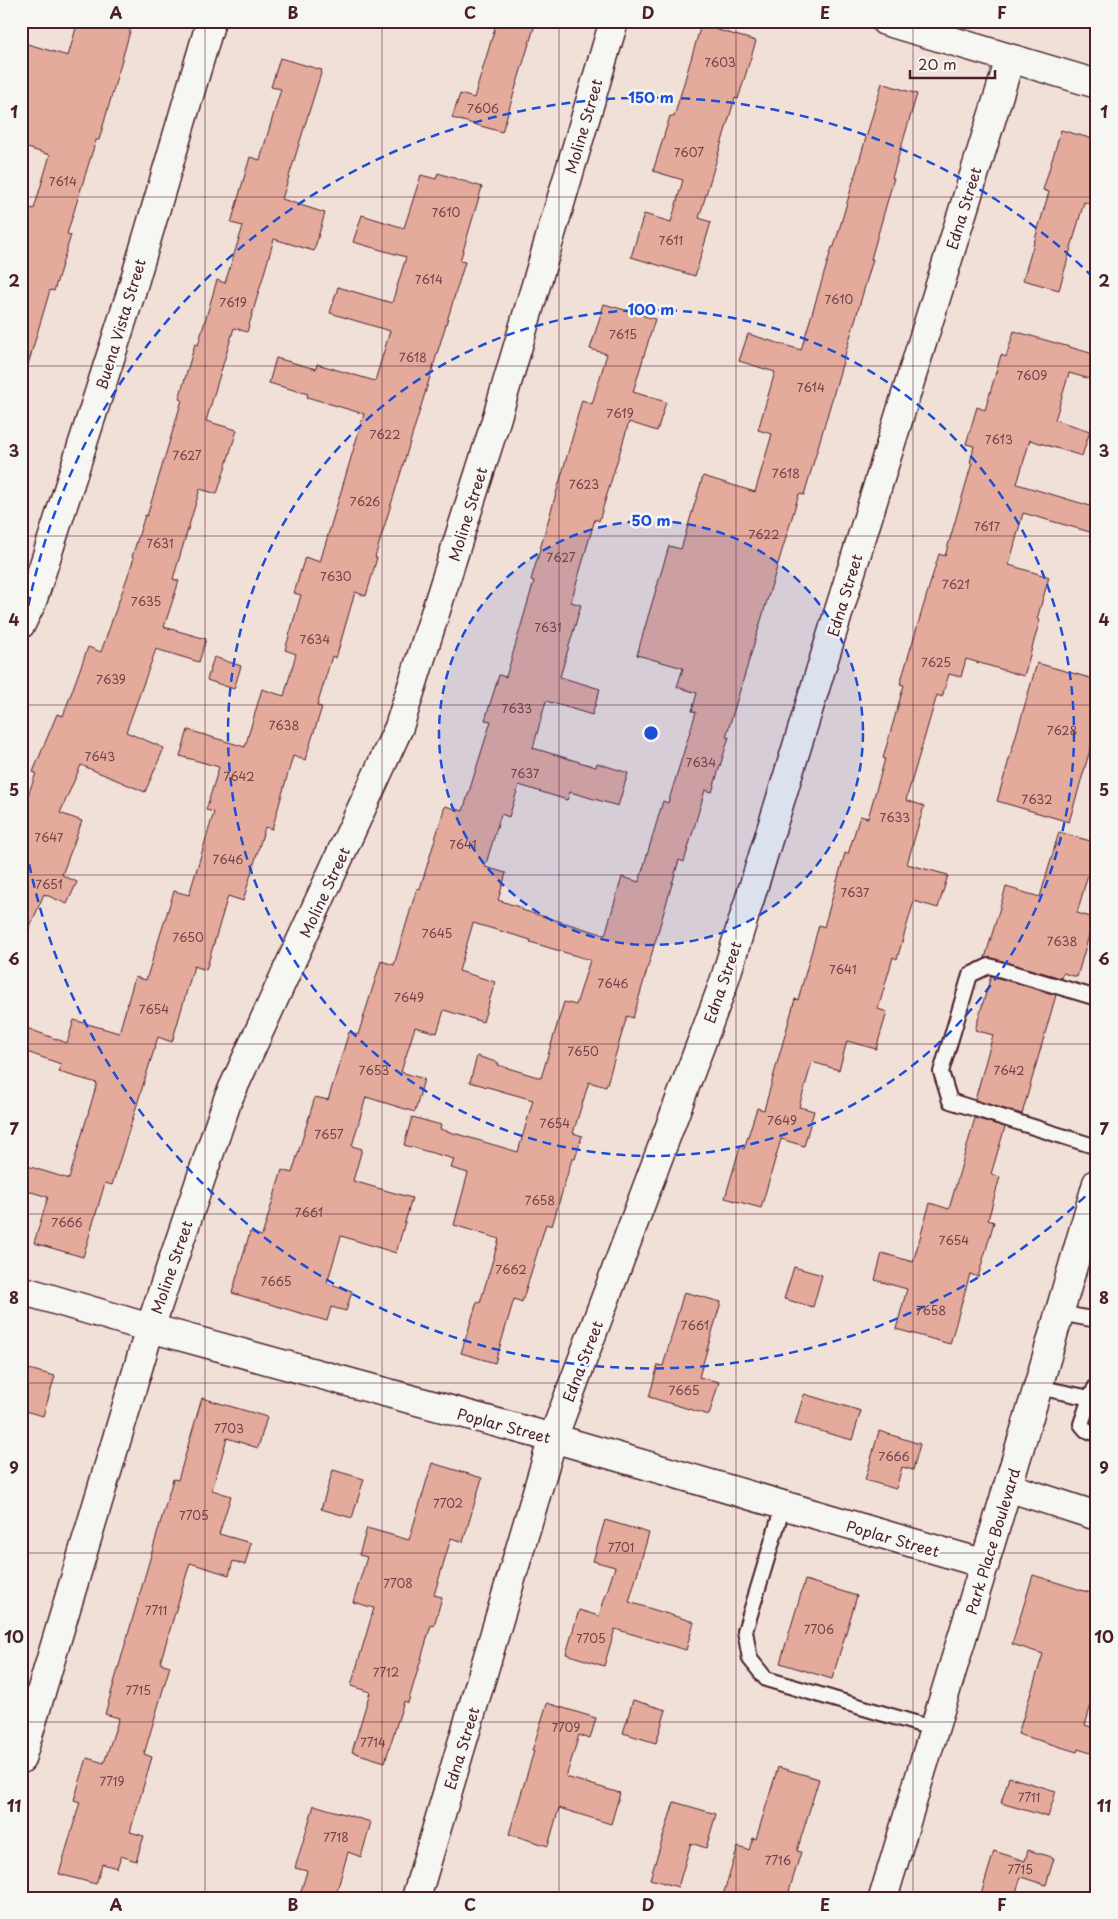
<svg xmlns="http://www.w3.org/2000/svg" width="1118" height="1919" viewBox="0 0 1118 1919" font-family="'Playpen Sans',sans-serif">
	<style>
		.building { fill: #e4ab9d; stroke: #4a1f2b }
		.lines { fill: none; stroke-linecap: round; stroke-linejoin: round }
		.lane-casing { stroke: #4a1f2b; stroke-width: 18 }
		.street-casing { stroke: #4a1f2b; stroke-width: 31 }
		.secondary-casing { stroke: #4a1f2b; stroke-width: 31 }
		.primary-casing { stroke: #4a1f2b; stroke-width: 31 }
		.lane { stroke: #f6f6f2; stroke-width: 14 }
		.street { stroke: #f6f6f2; stroke-width: 28 }
		.secondary { stroke: #f6f6f2; stroke-width: 28 }
		.primary { stroke: #f6f6f2; stroke-width: 28 }
		.grid { fill: none; stroke: #4a1f2b; stroke-width: 1; stroke-opacity: 0.55 }
		.ring { fill: none; stroke: #1d4ed8; stroke-width: 2.5; stroke-dasharray: 9 6 }
		.labels { text-anchor: middle; dominant-baseline: central; stroke-width: 5; stroke-linejoin: round; paint-order: stroke }
		.number-label { font-size: 12px; fill: #704248 }
		.street-label { font-size: 15px; fill: #4a1f2b; stroke: #f6f6f2 }
		.centre { fill: #1d4ed8; stroke: #f6f6f2; stroke-width: 2.5 }
		.ring-label { font-size: 15px; text-anchor: middle; font-weight: bold; fill: #1d4ed8; stroke: #f6f6f2; stroke-width: 5; stroke-linejoin: round; paint-order: stroke }
		.neatline { fill: none; stroke: #4a1f2b; stroke-width: 2 }
		.grid-label { font-size: 16px; text-anchor: middle; font-weight: bold; fill: #4a1f2b }
	</style>
	<rect width="100%" height="100%" fill="#f1e0d8"/>
	<filter id="ink" filterUnits="userSpaceOnUse"><feTurbulence type="fractalNoise" baseFrequency=".02" numOctaves="2"/><feDisplacementMap in="SourceGraphic" scale="10" xChannelSelector="R" yChannelSelector="G"/><feConvolveMatrix kernelMatrix="1 2 1 2 8 2 1 2 1" color-interpolation-filters="sRGB"/></filter>
	<g filter="url(#ink)">
		<path class="building" d="M78,21H133L99,140H96L67,234L71,235L54,291L50,290L27,368L21,367V206L34,209L50,155L21,146V42L68,56Z
			M497,21H536L502,132L452,118L460,94L474,98Z
			M701,25L756,41L738,99L735,98L699,218L711,222L695,276L631,257L644,214L671,222L683,180L653,171L670,116L674,117Z
			M280,58L322,70L282,199L325,213L314,251L274,239L247,332L234,328L206,421L237,430L217,494L200,489L173,579L179,581L164,627L206,639L199,662L156,649L126,732L164,748L145,792L81,765L60,813L82,821L62,875L77,882L67,904L44,894L21,948V815L36,773L33,772L57,714L63,716L88,647L101,652L134,558L132,557L145,515L147,516L182,400L179,399L195,344L198,345L217,280L225,283L243,226L231,223L250,157L260,160L281,89L271,87Z
			M882,83L917,94L892,178H894L871,259H873L804,495L799,494L726,737H729L712,792L705,790L684,862L679,860L633,1018L627,1016L606,1087L589,1082L573,1133L582,1136L575,1159H572L552,1226L546,1224L522,1302L514,1299L495,1363L461,1353L477,1302L480,1303L499,1239L454,1225L468,1173L451,1168L454,1159L404,1145L412,1117L441,1125L440,1129L518,1152L533,1100L470,1082L477,1056L499,1063L498,1065L541,1078L564,1002L576,1005L590,960L530,942L531,940L473,923L459,971L495,982L483,1022L444,1010L437,1033L415,1027L401,1072L424,1079L415,1112L366,1097L352,1146L362,1149L353,1181L412,1198L396,1253L341,1236L327,1283L352,1291L346,1311L331,1307L327,1321L232,1293L250,1232L262,1236L282,1170L292,1173L315,1097L328,1100L349,1032L358,1035L381,961L394,965L417,888L420,889L445,806L463,811L491,721L485,720L499,675L506,677L534,581L531,580L576,425H575L582,400L592,404L607,354L590,349L604,304L655,319L633,392L666,402L657,431L629,422L599,521L595,519L571,602L581,605L560,677L600,689L592,715L546,701L533,748L596,767L597,763L628,773L618,806L570,792L567,800L519,785L509,817L501,814L485,867L506,873L498,900L522,908V910L605,935L622,877L639,882L663,801L668,803L696,712L692,711L697,693L677,687L683,668L637,655L647,620L669,546L681,549L703,476L755,492L772,434L758,430L775,372L739,361L748,334L801,350L832,247H834Z
			M1061,130L1097,140V188L1092,205L1084,202L1059,290L1023,280L1049,192L1043,190Z
			M438,173L482,187L460,261L465,262L375,557L377,558L366,596L355,592L336,658L332,656L317,706L322,707L305,760L293,756L272,829L265,827L243,901L228,896L206,970L194,966L172,1042L158,1037L112,1185L105,1183L83,1257L34,1243L48,1197L21,1189V1164L69,1179L97,1083L59,1072L61,1064L21,1050V1026L67,1043L74,1020L119,1033L135,977L146,980L174,891L189,895L214,812L206,810L219,767L180,756L188,730L245,747L262,689L284,696L296,654L285,650L301,595L294,593L305,557L320,562L364,414L307,397L308,394L269,383L276,358L316,369L317,364L375,381L390,331L330,313L338,287L392,303L406,257L353,242L362,215L404,228L421,175L436,179Z
			M1014,331L1097,355V381L1069,373L1055,420L1090,431L1082,456L1030,440L1017,484L1097,508V534L1023,513L1009,565L1049,577L1037,619L1040,620L1024,676L966,659L961,677L949,674L942,697L937,695L906,800L924,806L907,864L948,875L938,908L914,901L897,959L893,957L878,1009L887,1012L876,1049L847,1041L839,1070L812,1062L799,1107L814,1111L804,1146L781,1139L761,1208L725,1198L740,1147L744,1149L757,1108L764,1110L795,999L798,1000L819,925L824,927L845,853L848,854L860,816L868,818L885,759L883,758L904,685L900,684L939,554L945,556L972,463H970L974,446L966,444L977,407L985,410L1001,355L1006,357Z
			M214,657L241,666L234,689L207,680Z
			M1037,663L1097,680V726L1069,822L997,801Z
			M1059,832L1097,843L1077,913L1094,918L1077,977L1063,973L1061,978L991,958H985L1006,887L1040,897Z
			M991,976L1056,995L1022,1114L975,1100L993,1035L975,1030Z
			M975,1118L1005,1127L991,1174L1000,1177L988,1220L994,1222L978,1277L970,1274L950,1344L896,1329L907,1289L875,1280L882,1253L913,1262L930,1203L949,1209Z
			M794,1267L822,1275L813,1307L784,1299Z
			M684,1292L721,1302L699,1377L719,1382L709,1415L649,1397L658,1365L663,1366Z
			M21,1367L55,1376L43,1416L21,1410Z
			M804,1394L861,1411L852,1440L795,1424Z
			M202,1398L267,1417L258,1448L227,1438L212,1490L231,1496L219,1534L251,1543L245,1565L233,1561L229,1575L190,1563L160,1663L170,1666L144,1754L152,1757L130,1832L144,1836L136,1861L121,1856L117,1868L102,1864L96,1884L59,1874L80,1802L74,1800L87,1758L104,1763L119,1718L105,1714L173,1479L178,1480Z
			M879,1431L920,1444L913,1470L902,1467L896,1489L865,1480Z
			M432,1463L482,1478L463,1542L451,1538L434,1595L442,1597L434,1626L431,1625L408,1703L404,1701L385,1762L352,1752L370,1692L351,1686L374,1608L353,1602L367,1557L359,1555L367,1528L409,1540Z
			M333,1470L364,1479L352,1518L321,1509Z
			M605,1520L649,1533L629,1602L694,1622L686,1650L615,1629L604,1666L566,1654L579,1610L599,1616L615,1567L593,1561Z
			M1033,1575L1097,1595V1685L1085,1725L1097,1729V1755L1078,1749L1077,1752L1018,1734L1043,1654L1012,1644Z
			M805,1580L857,1596L832,1679L780,1663Z
			M633,1700L666,1710L656,1743L623,1733Z
			M547,1703L596,1718L590,1739L579,1735L566,1777L620,1793L611,1824L559,1808L548,1846L509,1834L534,1751H532Z
			M778,1767L819,1779L797,1851L801,1852L787,1898H722L738,1847L749,1850L753,1838L756,1839Z
			M1009,1777L1056,1791L1048,1817L1001,1803Z
			M674,1802L716,1814L706,1848L691,1843L678,1887L650,1879Z
			M314,1805L371,1822L361,1857L348,1852L335,1898H299L307,1871L295,1868Z
			M1028,1850L1054,1858L1046,1885L1021,1877L1014,1898H980L994,1851L1025,1861Z"/>
		<g class="lines">
			<g class="lane-casing">
				<path id="lane" d="M1097,998L989,966L970,975L941,1072L950,1101L1097,1147
					M1059,1313L1097,1320
					M1038,1387L1090,1398L1081,1424L1086,1430L1097,1434
					M1090,1398L1097,1384
					M783,1506L745,1631L750,1659L766,1679L935,1729"/>
			</g>
			<g class="street-casing">
				<path id="street" d="M21,624L32,602L130,296L211,21
					M21,1290L150,1328L553,1438L985,1564
					M1008,1487L1097,1516
					M21,1759L150,1328L228,1099L399,727L494,427L614,21
					M416,1898L553,1438L723,985L1010,59"/>
			</g>
			<g class="secondary-casing">
				<path id="secondary" d="M883,1898L1038,1387L1097,1183"/>
			</g>
			<g class="primary-casing">
				<path id="primary" d="M885,21L1097,84"/>
			</g>
			<use href="#lane" class="lane"/>
			<use href="#street" class="street"/>
			<use href="#secondary" class="secondary"/>
			<use href="#primary" class="primary"/>
		</g>
	</g>
	<path class="grid" d="M205,21V1898M382,21V1898M559,21V1898M736,21V1898M913,21V1898M21,197H1097M21,366H1097M21,536H1097M21,705H1097M21,875H1097M21,1044H1097M21,1214H1097M21,1383H1097M21,1553H1097M21,1722H1097"/>
	<circle cx="651" cy="733" r="212" fill="#1d4ed8" fill-opacity=".12"/>
	<g class="ring">
		<circle cx="651" cy="733" r="212"/>
		<circle cx="651" cy="733" r="423"/>
		<path d="M1096 1186A635 635 0 0 1 21 816M21 650A635 635 0 0 1 1096 280"/>
	</g>
	<g class="labels">
		<g class="number-label">
			<text x="720" y="62">7603</text>
			<text x="483" y="108">7606</text>
			<text x="689" y="152">7607</text>
			<text x="63" y="181">7614</text>
			<text x="446" y="212">7610</text>
			<text x="671" y="240">7611</text>
			<text x="429" y="279">7614</text>
			<text x="839" y="299">7610</text>
			<text x="233" y="302">7619</text>
			<text x="623" y="334">7615</text>
			<text x="413" y="357">7618</text>
			<text x="1032" y="375">7609</text>
			<text x="811" y="387">7614</text>
			<text x="620" y="413">7619</text>
			<text x="385" y="434">7622</text>
			<text x="999" y="439">7613</text>
			<text x="187" y="455">7627</text>
			<text x="786" y="473">7618</text>
			<text x="584" y="484">7623</text>
			<text x="365" y="501">7626</text>
			<text x="987" y="526">7617</text>
			<text x="764" y="534">7622</text>
			<text x="160" y="543">7631</text>
			<text x="561" y="557">7627</text>
			<text x="336" y="576">7630</text>
			<text x="956" y="584">7621</text>
			<text x="146" y="601">7635</text>
			<text x="548" y="627">7631</text>
			<text x="315" y="639">7634</text>
			<text x="936" y="662">7625</text>
			<text x="111" y="679">7639</text>
			<text x="517" y="708">7633</text>
			<text x="284" y="725">7638</text>
			<text x="1062" y="730">7628</text>
			<text x="100" y="756">7643</text>
			<text x="701" y="762">7634</text>
			<text x="525" y="773">7637</text>
			<text x="239" y="776">7642</text>
			<text x="1037" y="799">7632</text>
			<text x="895" y="817">7633</text>
			<text x="49" y="837">7647</text>
			<text x="463" y="844">7641</text>
			<text x="228" y="859">7646</text>
			<text x="49" y="884">7651</text>
			<text x="855" y="892">7637</text>
			<text x="437" y="933">7645</text>
			<text x="188" y="937">7650</text>
			<text x="1062" y="941">7638</text>
			<text x="843" y="969">7641</text>
			<text x="613" y="983">7646</text>
			<text x="409" y="997">7649</text>
			<text x="154" y="1009">7654</text>
			<text x="583" y="1051">7650</text>
			<text x="374" y="1070">7653</text>
			<text x="1009" y="1070">7642</text>
			<text x="782" y="1120">7649</text>
			<text x="555" y="1123">7654</text>
			<text x="329" y="1134">7657</text>
			<text x="540" y="1200">7658</text>
			<text x="309" y="1212">7661</text>
			<text x="67" y="1222">7666</text>
			<text x="954" y="1240">7654</text>
			<text x="511" y="1269">7662</text>
			<text x="276" y="1281">7665</text>
			<text x="931" y="1310">7658</text>
			<text x="695" y="1325">7661</text>
			<text x="684" y="1390">7665</text>
			<text x="229" y="1428">7703</text>
			<text x="894" y="1456">7666</text>
			<text x="448" y="1503">7702</text>
			<text x="194" y="1515">7705</text>
			<text x="621" y="1547">7701</text>
			<text x="398" y="1583">7708</text>
			<text x="156" y="1610">7711</text>
			<text x="819" y="1629">7706</text>
			<text x="591" y="1638">7705</text>
			<text x="386" y="1672">7712</text>
			<text x="138" y="1690">7715</text>
			<text x="566" y="1727">7709</text>
			<text x="373" y="1742">7714</text>
			<text x="112" y="1781">7719</text>
			<text x="1029" y="1797">7711</text>
			<text x="336" y="1837">7718</text>
			<text x="778" y="1860">7716</text>
			<text x="1020" y="1869">7715</text>
		</g>
		<g class="street-label">
			<text transform="translate(583 126) rotate(-74)">Moline Street</text>
			<text transform="translate(963 208) rotate(-73)">Edna Street</text>
			<text transform="translate(120 324) rotate(-73)">Buena Vista Street</text>
			<text transform="translate(467 514) rotate(-73)">Moline Street</text>
			<text transform="translate(844 595) rotate(-73)">Edna Street</text>
			<text transform="translate(324 892) rotate(-65)">Moline Street</text>
			<text transform="translate(722 982) rotate(-71)">Edna Street</text>
			<text transform="translate(171 1267) rotate(-71)">Moline Street</text>
			<text transform="translate(582 1361) rotate(-69)">Edna Street</text>
			<text transform="translate(504 1425) rotate(15)">Poplar Street</text>
			<text transform="translate(893 1538) rotate(16)">Poplar Street</text>
			<text transform="translate(992 1541) rotate(-73)">Park Place Boulevard</text>
			<text transform="translate(461 1748) rotate(-73)">Edna Street</text>
		</g>
	</g>
	<circle cx="651" cy="733" r="8" class="centre"/>
	<g class="ring-label">
		<text x="651" y="103">150 m</text>
		<text x="651" y="315">100 m</text>
		<text x="651" y="526">50 m</text>
	</g>
	<rect width="1118" height="1919" fill="none" stroke="#f6f6f2" stroke-width="55"/>
	<path d="M910 70v8h85v-8" fill="none" stroke="#4a1f2b" stroke-width="2.5"/>
	<text x="918" y="70" font-size="15" fill="#4a1f2b" stroke="#f6f6f2" stroke-width="4" paint-order="stroke">20 m</text>
	<rect x="28" y="28" width="1062" height="1864" class="neatline"/>
	<g class="grid-label">
		<text x="116" y="19">A</text>
		<text x="293" y="19">B</text>
		<text x="470" y="19">C</text>
		<text x="648" y="19">D</text>
		<text x="825" y="19">E</text>
		<text x="1002" y="19">F</text>
		<text x="14" y="118">1</text>
		<text x="1104" y="118">1</text>
		<text x="14" y="287">2</text>
		<text x="1104" y="287">2</text>
		<text x="14" y="457">3</text>
		<text x="1104" y="457">3</text>
		<text x="14" y="626">4</text>
		<text x="1104" y="626">4</text>
		<text x="14" y="796">5</text>
		<text x="1104" y="796">5</text>
		<text x="14" y="965">6</text>
		<text x="1104" y="965">6</text>
		<text x="14" y="1135">7</text>
		<text x="1104" y="1135">7</text>
		<text x="14" y="1304">8</text>
		<text x="1104" y="1304">8</text>
		<text x="14" y="1474">9</text>
		<text x="1104" y="1474">9</text>
		<text x="14" y="1643">10</text>
		<text x="1104" y="1643">10</text>
		<text x="14" y="1812">11</text>
		<text x="1104" y="1812">11</text>
		<text x="116" y="1911">A</text>
		<text x="293" y="1911">B</text>
		<text x="470" y="1911">C</text>
		<text x="648" y="1911">D</text>
		<text x="825" y="1911">E</text>
		<text x="1002" y="1911">F</text>
	</g>
</svg>
